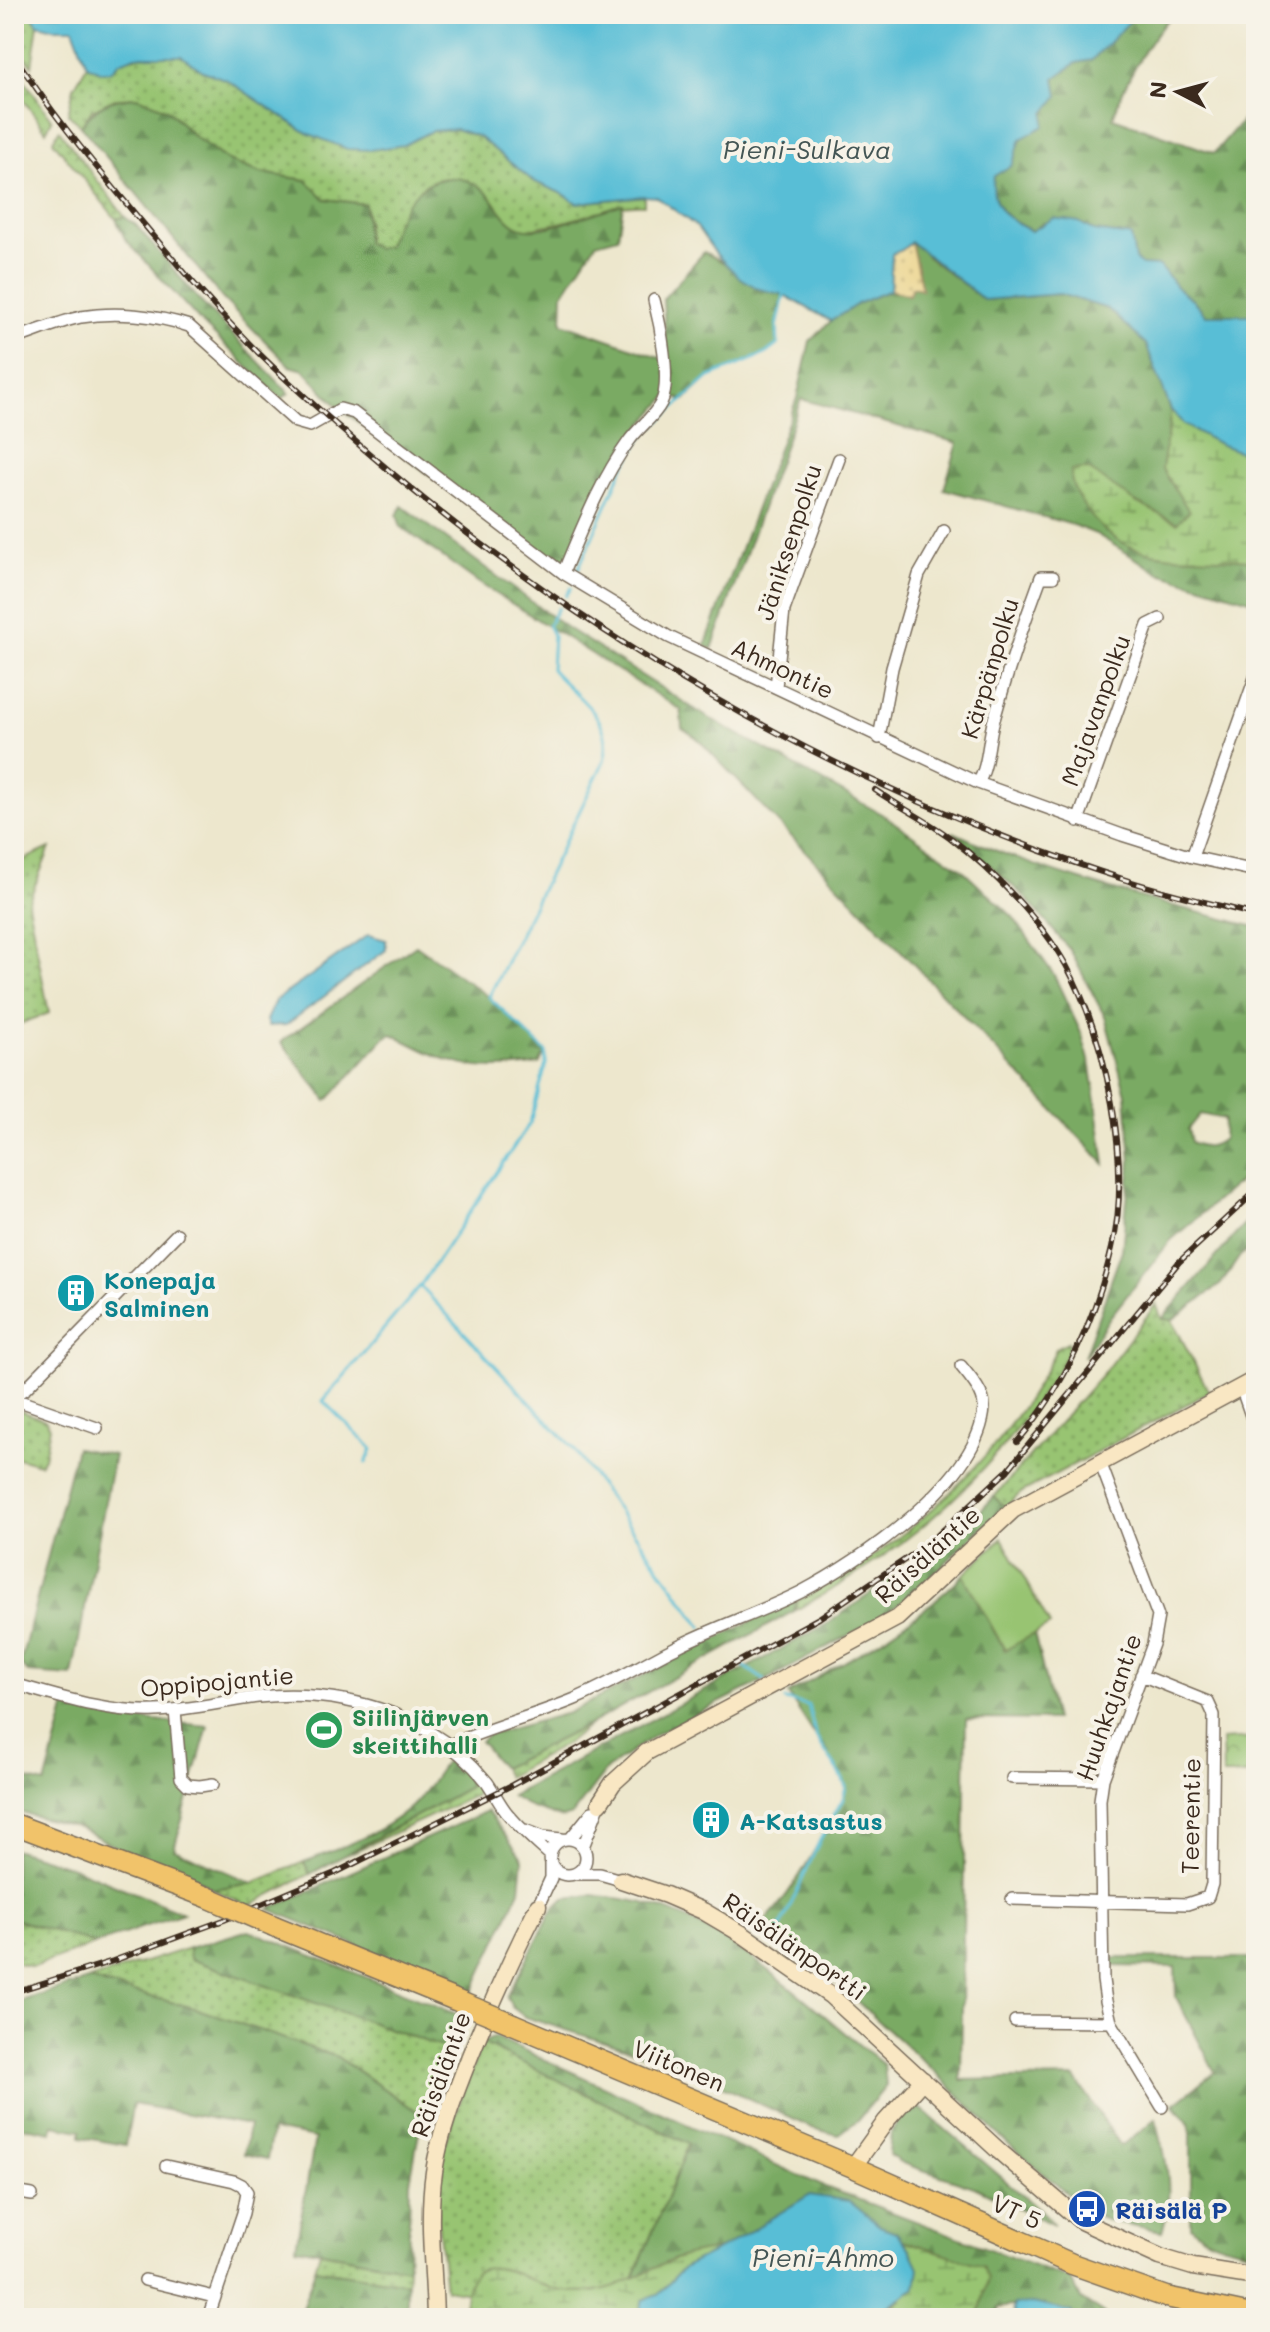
<svg xmlns="http://www.w3.org/2000/svg" width="1270" height="2332" viewBox="0 0 1270 2332" font-family="Mali,sans-serif">
	<style>
		.grass { fill: url(#grass-dots); stroke: #6a7748; stroke-width: 2 }
		.forest { fill: url(#forest-firs); stroke: #5a6a41; stroke-width: 2; fill-rule: evenodd }
		.wetland { fill: url(#wetland-marsh); stroke: #6a7748; stroke-width: 2 }
		.sand { fill: url(#sand-dots); stroke: #94825e; stroke-width: 2 }
		.park { fill: url(#park-crowns); stroke: #6a7748; stroke-width: 2 }
		.pitch { fill: #98c472; stroke: #6a7748; stroke-width: 2 }
		.water { fill: #58bed6; stroke: #4a747a; stroke-width: 2 }
		.lines { fill: none; stroke-linecap: round; stroke-linejoin: round }
		.stream { stroke: #58bed6; stroke-width: 3 }
		.street-casing { stroke: #796c5b; stroke-width: 14 }
		.secondary-casing { stroke: #796c5b; stroke-width: 19 }
		.highway-casing { stroke: #796c5b; stroke-width: 23 }
		.street { stroke: #fff; stroke-width: 11 }
		.secondary { stroke: #f9e7c3; stroke-width: 16 }
		.highway { stroke: #f1c36a; stroke-width: 20 }
		.rail-casing { stroke: #3b2a1e; stroke-width: 6 }
		.rail { stroke: #f7f3e8; stroke-width: 3; stroke-dasharray: 9; stroke-linecap: butt }
		.highway-bridge-casing { stroke: #796c5b; stroke-width: 23; stroke-linecap: butt }
		.highway-bridge { stroke: #f1c36a; stroke-width: 20 }
		.labels { text-anchor: middle; dominant-baseline: central; stroke-width: 8; stroke-linejoin: round; paint-order: stroke }
		.street-label { font-size: 24px; fill: #3b2a1e; stroke: #f7f3e8 }
		.culture-label { font-size: 24px; font-weight: bold; fill: #0d838f; stroke: #f7f3e8; text-anchor: start }
		.leisure-label { font-size: 24px; font-weight: bold; fill: #27864d; stroke: #f7f3e8; text-anchor: start }
		.transit-label { font-size: 24px; font-weight: bold; fill: #164399; stroke: #f7f3e8; text-anchor: start }
		.water-label { font-size: 26px; font-style: italic; fill: #445655; stroke: #f7f3e8 }
	</style>
	<defs>
		<pattern id="grass-dots" width="8" height="8" patternUnits="userSpaceOnUse" patternTransform="scale(2)"><rect width="8" height="8" fill="#98c472"/><path d="M2 2h.1M6 6h.1" fill="none" stroke="#7d9f5d" stroke-width="1.8" stroke-linecap="round"/></pattern>
		<pattern id="forest-firs" width="22" height="20" patternUnits="userSpaceOnUse" patternTransform="scale(2)"><rect width="22" height="20" fill="#7aaa64"/><path d="M5 1l3.5 6h-7zM16 11l3.5 6h-7z" fill="#658b52"/></pattern>
		<pattern id="wetland-marsh" width="20" height="14" patternUnits="userSpaceOnUse" patternTransform="scale(2)"><rect width="20" height="14" fill="#98c472"/><path d="M1 5h8M5 5V1M11 12h8M15 12V8" fill="none" stroke="#7d9f5d"/></pattern>
		<pattern id="sand-dots" width="8" height="8" patternUnits="userSpaceOnUse" patternTransform="scale(2)"><rect width="8" height="8" fill="#eeda9e"/><path d="M2 2h.1M6 6h.1" fill="none" stroke="#cdbb88" stroke-width="1.8" stroke-linecap="round"/></pattern>
		<pattern id="park-crowns" width="20" height="18" patternUnits="userSpaceOnUse" patternTransform="scale(2)"><rect width="20" height="18" fill="#98c472"/><path d="M2 6a3 3 0 1 1 6 0M12 15a3 3 0 1 1 6 0" fill="none" stroke="#7d9f5d"/></pattern>
	</defs>
	<rect width="100%" height="100%" fill="#f7f3e8"/>
	<filter id="ink" filterUnits="userSpaceOnUse"><feTurbulence type="fractalNoise" baseFrequency=".0125" numOctaves="2"/><feDisplacementMap in="SourceGraphic" scale="16" xChannelSelector="R" yChannelSelector="G"/><feConvolveMatrix kernelMatrix="1 2 1 2 8 2 1 2 1" color-interpolation-filters="sRGB"/></filter>
	<filter id="wash" filterUnits="userSpaceOnUse"><feTurbulence type="fractalNoise" baseFrequency=".006" numOctaves="4" result="noise"/><feDisplacementMap in="SourceGraphic" scale="32" xChannelSelector="R" yChannelSelector="G"/><feGaussianBlur stdDeviation="1.8" result="paint"/><feColorMatrix in="noise" values="0 0 0 0 0 0 0 0 0 0 0 0 0 0 0 0 0 1.4 0 .05"/><feComposite in="paint" operator="in"/></filter>
	<g filter="url(#wash)">
		<rect width="100%" height="100%" fill="#ede7cd"/>
		<path class="grass" d="M14,14H31L38,24L32,66L14,41Z
			M148,55L181,56L203,71L227,80L307,133L404,145L431,131L456,129L479,137L533,181L565,195L577,203L644,196V205C605,203 581,222 542,226C537,227 529,230 524,229C507,226 499,206 489,195C483,189 475,186 467,183C422,163 401,211 387,246L376,249L366,242L367,224L365,204L325,199L306,180L261,173L228,161L195,137L167,109L137,97L117,98L92,110L81,126L68,114L74,87L87,65C108,74 104,71 122,61C130,57 139,56 148,55Z
			M14,65L52,120L46,131L14,87Z
			M59,130L125,217L116,219L53,141Z
			M50,848L28,903L49,1013L14,1026V868L23,860Z
			M1156,1304L1162,1319L1172,1320L1209,1392L1022,1492L1005,1507L994,1497L1105,1371Z
			M1068,1342C1070,1357 1052,1378 1044,1390C980,1489 896,1556 794,1611L797,1601C902,1550 1007,1454 1057,1347Z
			M14,1408L45,1420L50,1427L44,1458L40,1464L14,1457L19,1436L14,1434Z
			M592,1723L569,1742L507,1777L502,1768Z
			M466,1774L478,1791L474,1796L333,1861L469,1787Z
			M304,1862L310,1874L249,1906L213,1889L253,1883Z
			M14,1919L96,1944L33,1967L14,1962Z
			M189,1948L191,1959L447,2049L422,2115L337,2057L197,2009L88,1980Z
			M482,2043L689,2144L617,2318L445,2289L436,2202L442,2151Z
			M320,2252L408,2268L407,2283L315,2269Z"/>
		<path class="forest" d="M1137,14H1172C1146,44 1125,80 1113,118L1214,153L1256,105V315H1206L1192,299L1177,288L1160,266L1142,265L1135,260L1131,236L1094,231L1079,222L1043,223L1032,231C1006,219 989,206 994,176L1012,165L1021,139L1057,96L1055,78L1076,63L1092,60Z
			M137,97L167,109L195,137L228,161L261,173L306,180L325,199L365,204L366,242L376,249L387,246C399,214 412,182 449,178C461,177 474,182 483,189C497,201 503,222 522,228C544,235 599,210 623,204L618,237L596,243L563,294L562,323L667,360L663,299L704,252L784,295L777,327L778,344L765,354L709,377L685,400L668,396L629,440L563,573L340,409L304,370L290,366L222,298L81,126C97,104 110,99 137,97Z
			M125,217L136,225L200,301L289,393L281,399L199,320L125,239L116,219Z
			M911,242L984,300L1060,294L1108,309L1146,344L1171,410L1256,458V602L1159,573L1096,534L1073,525L944,489L958,443L801,399L712,649L705,646L797,398L810,341L831,321L859,303L890,290L908,295Z
			M402,506L567,628L707,717L885,816L963,870L1013,917L1054,975L1082,1035L1091,1067L1105,1164L697,738L682,728L681,710L479,583L401,527L397,515Z
			M953,832C1049,877 1154,901 1256,927V1167L1171,1240L1110,1317L1084,1357L1122,1250L1131,1161L1126,1094L1105,1017L1070,950L1026,898ZM1200,1114L1224,1119L1223,1139C1212,1148 1204,1148 1191,1142L1188,1129Z
			M416,945L489,997L546,1052L539,1064C472,1075 450,1064 392,1034L385,1037L327,1101L281,1042Z
			M1256,1211V1244L1240,1256L1221,1284L1172,1320L1162,1319Z
			M76,1448L114,1455L72,1676L28,1673L20,1664Z
			M994,1497L1005,1507L914,1592L881,1618L775,1675L658,1733L607,1769L572,1815L562,1818L532,1808L511,1796L827,1624L963,1529Z
			M963,1575L1004,1649L1034,1633L1055,1720L966,1719L961,2080L1075,2078L1121,2146L1156,2119C1166,2156 1175,2194 1162,2231L1106,2220L1083,2207L1007,2143L937,2074L838,1984L756,1930C794,1895 818,1843 843,1799L846,1787L841,1775L788,1694C850,1659 913,1626 963,1575Z
			M797,1601L794,1611L592,1723L502,1768L480,1741L489,1735L568,1713L790,1602Z
			M66,1706L111,1717L208,1726L174,1849L253,1883L213,1889L187,1873L126,1852L78,1827L14,1811V1776L45,1784Z
			M446,1761L466,1774L469,1787L310,1874L304,1862C339,1849 390,1830 416,1802C427,1790 436,1774 446,1761Z
			M487,1811L523,1859L520,1890L472,1993L269,1909Z
			M14,1849L72,1867L183,1913L96,1944L14,1919Z
			M593,1895C611,1898 630,1899 647,1904C735,1928 814,2010 884,2065L886,2086L858,2120L838,2135L812,2128L675,2064L525,2017L512,2007L507,1997L553,1909L564,1898Z
			M249,1930L462,2016L447,2049L190,1959L189,1948Z
			M1113,1958H1256V2253C1236,2247 1204,2243 1191,2226V2132L1189,2123L1173,2105L1215,2072L1176,1997L1175,1967L1113,1966Z
			M88,1980L197,2009L337,2057L422,2115L410,2182L408,2268L296,2247L315,2138L272,2130L267,2159L244,2154L249,2125L133,2104L125,2145L81,2137V2130L53,2125L52,2132L14,2125V2003Z
			M495,2037L820,2185L1071,2280L1081,2299L1110,2318H1073L1072,2312L1033,2303L998,2308L999,2318H869L885,2307L896,2232L880,2226L849,2201L809,2195L728,2245L684,2267L658,2295L643,2300L638,2318H617L689,2144L482,2043Z
			M919,2107L1041,2211L1054,2225L974,2187L902,2163L889,2155L891,2133L905,2111Z
			M315,2269L407,2283V2318H299Z"/>
		<path class="wetland" d="M926,256L1063,279L1256,381V561C1192,551 1129,572 1086,509C1076,495 1071,488 1071,470L1088,469L1137,503L1177,523L1189,511L1162,469L1171,410L1146,344L1108,309L1060,294L984,300Z
			M903,2240L983,2266L988,2279L978,2318H869L901,2300L910,2249Z
			M721,2249L684,2267L658,2295L643,2300L638,2318H462C465,2306 465,2279 476,2272C503,2257 538,2289 563,2291C619,2297 637,2271 684,2256C696,2252 709,2251 721,2249Z"/>
		<path class="sand" d="M911,242L922,289L912,287L909,295L890,290L892,253L902,250Z"/>
		<path class="park" d="M1256,1738V1775H1223L1222,1740Z"/>
		<path class="pitch" d="M1002,1538L1050,1625L1005,1650L963,1575Z"/>
		<path class="water" d="M31,14H1137L1092,60L1076,63L1055,78L1058,96L1045,113L1044,126L1021,139L1012,165L994,176C989,206 1006,219 1031,231L1054,218L1079,222L1094,231L1131,236L1135,260L1142,265L1160,266L1177,288L1192,299L1206,315H1256V458L1219,444L1184,425L1171,410L1146,344L1108,309L1060,294L984,300L911,242L902,250L892,254L890,290L859,303L831,321L784,295L759,289L740,278L717,255L697,227L657,197L644,196L577,203L565,195L533,181L479,137L456,129L431,131L404,145L370,150L347,149L307,133L227,80L203,71L181,56H135L120,62L111,71L102,72L87,65L73,28H54L38,24Z
			M368,935L386,940V950L286,1025L268,1026L266,1020L275,1001Z
			M809,2195L849,2201L880,2226L896,2232L910,2249L919,2268L916,2288L869,2318H777L745,2313L724,2318H638L643,2300L658,2295L684,2267L728,2245Z
			M1033,2303L1072,2312L1073,2318H1017L1013,2310L1014,2304Z"/>
		<g class="lines">
			<path class="stream" d="M576,574L622,470L643,436L709,377L765,354L778,344L777,327L784,295
				M566,596L571,588
				M420,1286L574,1449L702,1627
				M366,1463L372,1449L323,1401L420,1286L530,1123L546,1064V1052L489,997L604,761C616,718 576,698 551,669L553,635L548,625L558,608
				M744,1666L764,1680
				M780,1929L820,1840L843,1799L846,1787L841,1775L816,1737L808,1705L785,1700"/>
		</g>
	</g>
	<g filter="url(#ink)">
		<g class="lines">
			<g class="street-casing">
				<path id="street" d="M14,339C36,332 58,322 81,317C115,311 156,315 189,326L296,422L310,426L340,409L354,413L563,573L669,637L978,783L1122,835L1192,857L1256,871
					M563,573C582,528 600,481 629,441C638,428 654,417 661,403C672,382 660,323 654,300
					M776,687L784,610L839,459
					M879,738L892,668L919,575L944,531
					M978,783C988,767 988,742 993,723C1007,673 1023,625 1041,577H1053
					M1078,821L1148,625L1160,619
					M1192,857L1256,675
					M1241,1387L1256,1430
					M14,1396L26,1388L177,1234
					M14,1399L97,1428
					M1100,1462L1158,1616L1153,1644L1103,1779L1100,1800L1103,1980L1106,2001L1111,2022L1162,2107
					M14,1684C60,1697 108,1713 156,1711C191,1710 224,1701 258,1697C316,1691 378,1701 428,1731C450,1744 471,1762 487,1782C494,1792 499,1803 507,1813C520,1828 535,1842 550,1855
					M175,1710L181,1778L188,1785L200,1786L213,1784
					M450,1745C491,1727 534,1716 575,1699C611,1684 644,1663 678,1646C718,1626 761,1612 801,1592C860,1561 979,1481 984,1408C985,1394 970,1377 961,1366
					M1012,1778L1103,1779
					M525,1830L543,1837L562,1839
					M550 1857a18 18 0 1 1 36 0a18 18 0 1 1-36 0Z
					M570,1839L592,1812
					M583,1847L600,1803
					M577,1874H600L621,1880
					M1012,1899L1187,1904L1208,1897L1212,1884L1214,1715L1208,1702L1141,1675
					M538,1906L551,1878V1864
					M1015,2021L1111,2022
					M166,2166L234,2181L242,2185L247,2192L243,2213L208,2318
					M14,2192L32,2195
					M145,2280L214,2297"/>
			</g>
			<g class="secondary-casing">
				<path id="secondary" d="M600,1803L613,1783L647,1752L897,1618L1013,1510L1256,1379
					M621,1880L666,1895L703,1911L742,1934L831,1996L999,2151L1081,2221L1160,2257L1193,2267L1256,2277
					M853,2167L886,2121L923,2080
					M435,2318C434,2270 427,2220 434,2172C440,2131 455,2094 470,2056C491,2004 513,1955 538,1906"/>
			</g>
			<g class="highway-casing">
				<path id="highway" d="M14,1824L207,1897
					M274,1926L453,1999
					M513,2024L853,2167L1072,2264L1166,2297L1256,2316"/>
			</g>
			<use href="#street" class="street"/>
			<use href="#secondary" class="secondary"/>
			<use href="#highway" class="highway"/>
			<g class="rail-casing">
				<path id="rail" d="M14,55C50,112 94,164 136,215C171,257 206,299 244,338C274,370 308,399 340,428C568,631 837,788 1129,881C1170,894 1214,904 1256,915
					M875,790C900,807 928,821 952,839C993,871 1040,919 1066,965C1107,1040 1132,1164 1112,1248C1096,1318 1064,1388 1017,1442
					M14,1992L113,1961L224,1920L335,1873L512,1785L819,1618L928,1544L1007,1471L1179,1262L1256,1191"/>
			</g>
			<use href="#rail" class="rail"/>
			<g class="highway-bridge-casing">
				<path id="highway-bridge" d="M207,1897L274,1926
					M453,1999L513,2024"/>
			</g>
			<use href="#highway-bridge" class="highway-bridge"/>
		</g>
	</g>
	<defs>
		<g id="building-disc" transform="scale(2)"><circle r="9.5" fill="#0f9aa8" stroke="#f7f3e8"/><path d="M-4-6H4V6H1V3H-1V6H-4ZM-2.5-4.3h1.7v1.8h-1.7ZM.8-4.3h1.7v1.8H.8ZM-2.5-1h1.7V.8h-1.7ZM.8-1h1.7V.8H.8Z" fill="#fff"/></g>
		<g id="stadium-disc" transform="scale(2)"><circle r="9.5" fill="#2e9e5b" stroke="#f7f3e8"/><path d="M0-5a6.5 5 0 1 0 0 10a6.5 5 0 1 0 0-10ZM-3.5-1.8h7v3.6h-7Z" fill="#fff"/></g>
		<g id="bus-disc" transform="scale(2)"><circle r="9.5" fill="#1a4fb4" stroke="#f7f3e8"/><path d="M-5-6H5V4H4V6H2V4H-2V6H-4V4H-5ZM-3.5-4V0h7V-4ZM-3.5 1.2v1.5H-2V1.2ZM2 1.2v1.5H3.5V1.2Z" fill="#fff"/></g>
	</defs>
	<g fill-rule="evenodd">
		<use href="#building-disc" x="76" y="1293"/>
		<use href="#stadium-disc" x="324" y="1730"/>
		<use href="#building-disc" x="711" y="1820"/>
		<use href="#bus-disc" x="1087" y="2209"/>
	</g>
	<g class="labels">
		<g class="street-label">
			<text transform="translate(788 542) rotate(-72)">Jäniksenpolku</text>
			<text transform="translate(783 668) rotate(25)">Ahmontie</text>
			<text transform="translate(989 668) rotate(-73)">Kärpänpolku</text>
			<text transform="translate(1095 710) rotate(-70)">Majavanpolku</text>
			<text transform="translate(927 1554) rotate(-42)">Räisäläntie</text>
			<text transform="translate(217 1681) rotate(-5)">Oppipojantie</text>
			<text transform="translate(1108 1707) rotate(-71)">Huuhkajantie</text>
			<text transform="translate(1190 1816) rotate(-89)">Teerentie</text>
			<text transform="translate(795 1946) rotate(35)">Räisälänportti</text>
			<text transform="translate(679 2065) rotate(23)">Viitonen</text>
			<text transform="translate(440 2074) rotate(-70)">Räisäläntie</text>
			<text transform="translate(1017 2211) rotate(24)">VT 5</text>
		</g>
		<g class="culture-label">
			<text x="104" y="1279">Konepaja<tspan x="104" dy="28">Salminen</tspan></text>
			<text x="739" y="1820">A-Katsastus</text>
		</g>
		<g class="leisure-label">
			<text x="352" y="1716">Siilinjärven<tspan x="352" dy="28">skeittihalli</tspan></text>
		</g>
		<g class="transit-label">
			<text x="1115" y="2209">Räisälä P</text>
		</g>
		<g class="water-label">
			<text x="807" y="149">Pieni-Sulkava</text>
			<text x="823" y="2257">Pieni-Ahmo</text>
		</g>
	</g>
	<rect width="1270" height="2332" fill="none" stroke="#f7f3e8" stroke-width="48"/>
	<g transform="translate(1178 92) rotate(276)" stroke="#f7f3e8" stroke-width="6" paint-order="stroke">
	<path d="M0-6L14 30L0 20L-14 30Z" fill="#3b2a1e"/>
	<text y="-12" font-size="22" font-weight="bold" text-anchor="middle" fill="#3b2a1e">N</text>
	</g>
</svg>
